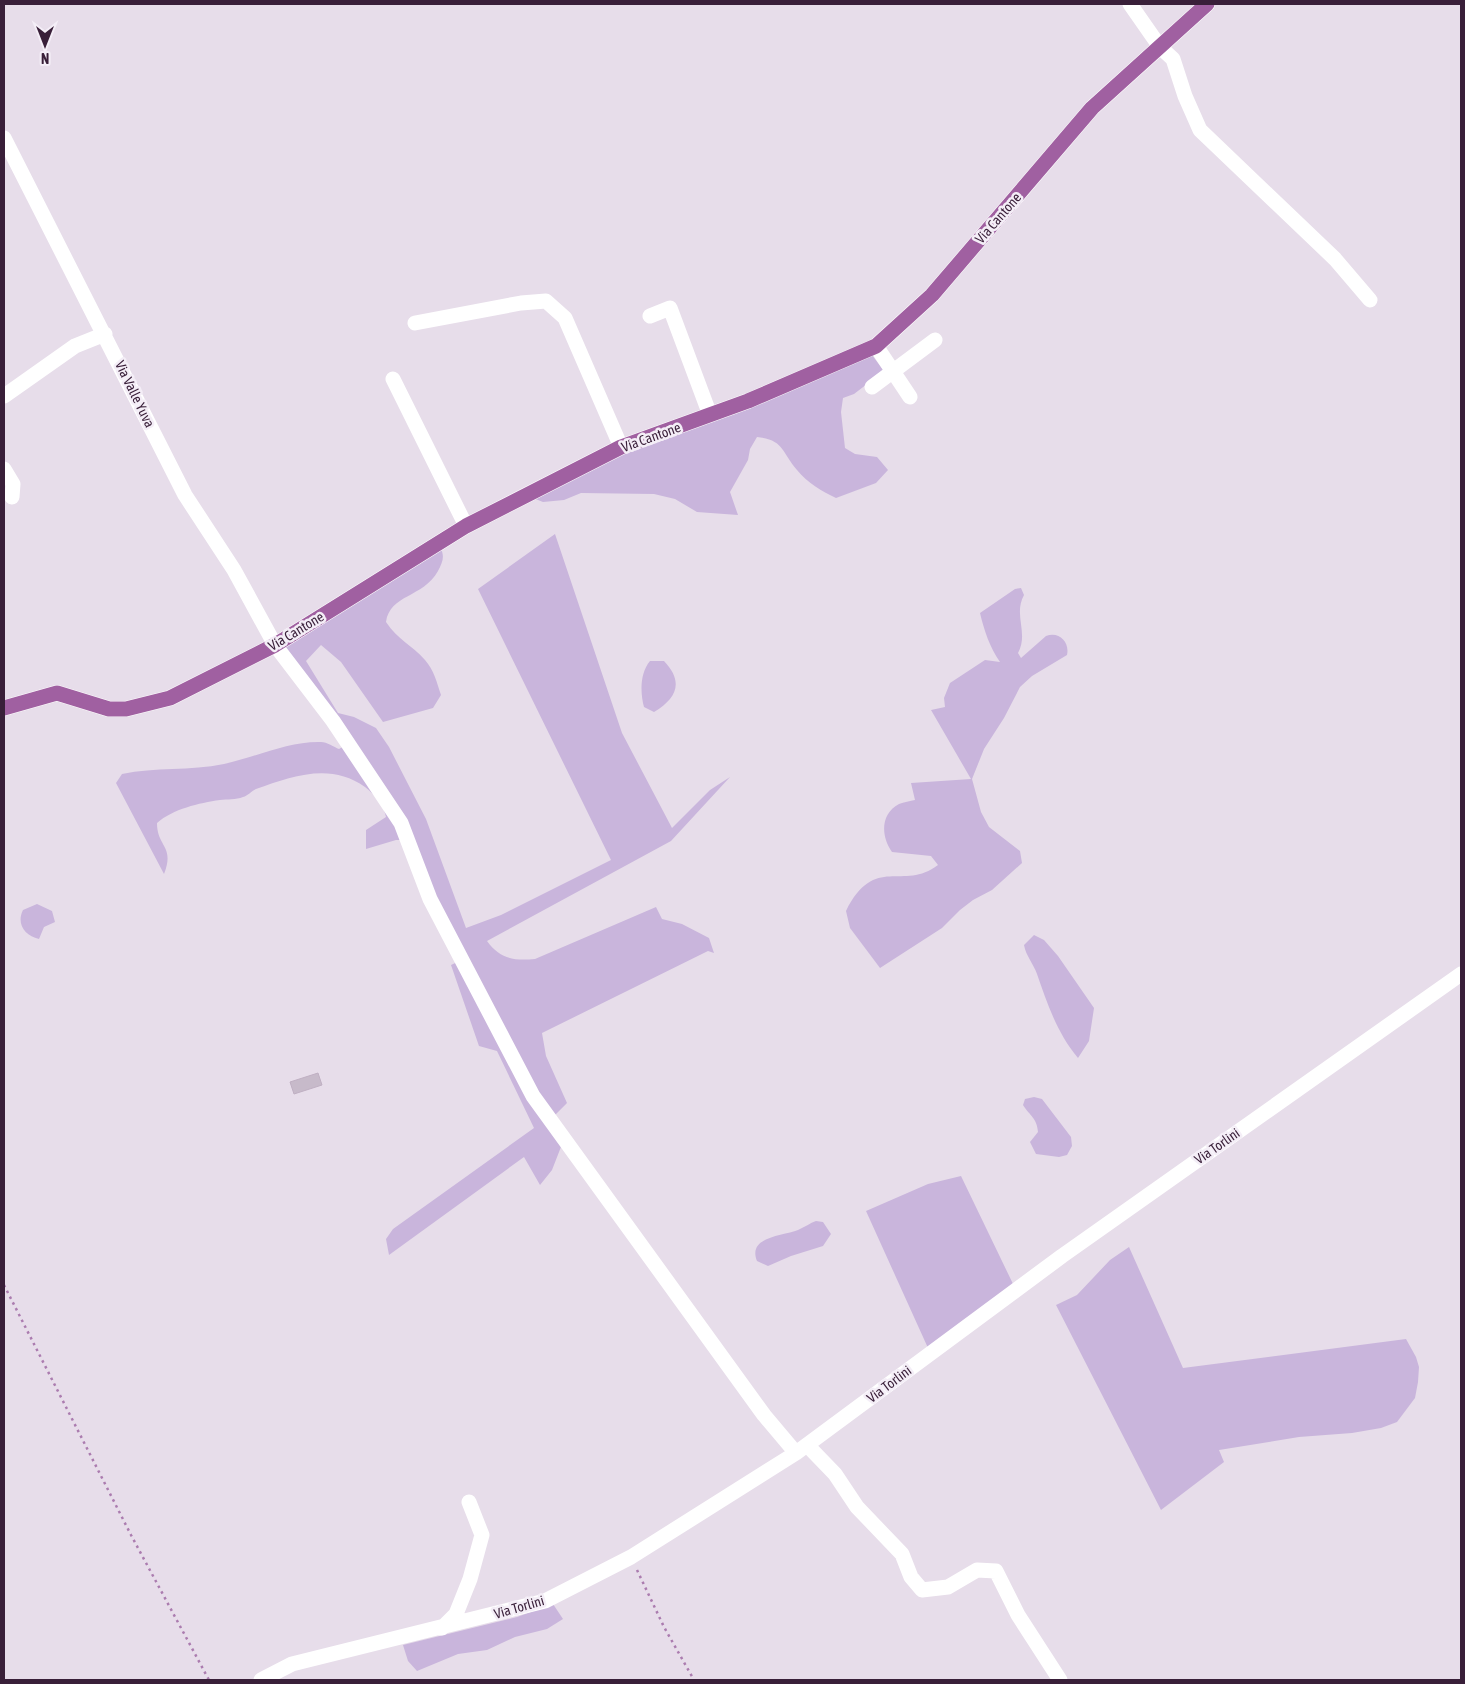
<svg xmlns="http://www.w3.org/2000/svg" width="1465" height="1684" viewBox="0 0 1465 1684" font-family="'Asap Condensed',sans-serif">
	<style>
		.green { fill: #c9b5dc }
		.building { fill: #c7baca; stroke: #c0b0c3 }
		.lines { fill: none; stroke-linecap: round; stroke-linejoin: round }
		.major-casing { stroke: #fff; stroke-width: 16 }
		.path { stroke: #ab7caf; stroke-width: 2.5; stroke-dasharray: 2.5 4; stroke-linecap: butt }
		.minor { stroke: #fff; stroke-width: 15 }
		.major { stroke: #a060a1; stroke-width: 15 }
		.labels { text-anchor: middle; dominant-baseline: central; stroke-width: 5; stroke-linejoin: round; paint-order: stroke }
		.street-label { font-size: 14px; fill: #391f39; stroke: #f4eef7 }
	</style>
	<rect width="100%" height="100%" fill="#e7ddea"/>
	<path class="green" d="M869,351L884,371L854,394L843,398L841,412L845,448L855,454L877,457L888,470L876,483L836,498C821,491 808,483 797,470C781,451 784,440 757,437L750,449L748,460L730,492L738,515L697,512L675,499L654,494L581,493L564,500L543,502L533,498L627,451Z
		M555,534L622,733L672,828L710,790L730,777L671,841L487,941C500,959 514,961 535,959L656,907L662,919L682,924L709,938L714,953L708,951L542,1033L546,1056L567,1103L554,1116L566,1134L552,1170L540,1185L524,1157L389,1255L386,1239L393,1229L534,1128L497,1051L479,1046L451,965L468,957L435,899L411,840H396L366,849V830L386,817C383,804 376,796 365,787C331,762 292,776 256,789C251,791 248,796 243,797C236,800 227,799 220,800C199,803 173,809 157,823C157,847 175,846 164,874L116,783L122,774C155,767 190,771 224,764C256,757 289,741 321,742C327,742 334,747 339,749L351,742L285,647L440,546C445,557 443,561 438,571C423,598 390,594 386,622C398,640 412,645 425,660C434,670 437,683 441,695L433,708L383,722L341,662L321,645L306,661L338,713L354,717L376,728L389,747L426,819L466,928L501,915L611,860L478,589Z
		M1021,588L1024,595C1013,615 1029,633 1018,653L1021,658L1046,636C1059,631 1070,642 1067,655L1032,676L1020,687L1004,718L984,749L972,779L981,812L989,827L1020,851L1022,863L992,890L973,900L960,910L942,928L880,968L850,928L846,911C875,853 903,892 938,865L931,856L892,852C881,837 880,814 899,804C904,802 910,801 915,800L911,783L971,779L931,710L945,707L944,698L950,683L985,660L1000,662C990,648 984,630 980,613L1015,589Z
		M650,661H664C684,682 677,698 654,712L644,707C640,692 640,673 650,661Z
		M37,904L52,911L55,922L44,927L39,939C25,936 16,924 23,910Z
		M1034,935L1044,940L1058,956L1094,1008L1089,1041L1078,1058C1057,1033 1047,1003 1037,974C1033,963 1026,956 1024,945Z
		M1034,1097L1042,1099L1071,1137L1072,1146L1067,1155L1059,1157L1036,1154L1030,1142L1038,1132C1037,1118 1030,1116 1023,1105L1025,1099Z
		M961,1176L1014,1286L928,1348L866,1211L928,1184Z
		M816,1221L823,1222L831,1234L823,1246L791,1256L768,1266L757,1261C747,1236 784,1236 798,1230C805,1227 810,1223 816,1221Z
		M1129,1247L1183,1368L1406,1339L1416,1357L1419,1367L1418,1382L1415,1398L1397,1422L1381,1428L1352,1433L1299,1437L1219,1450L1224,1462L1161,1510L1056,1305L1077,1295L1110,1260Z
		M553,1604L563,1619L547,1629L515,1637L487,1650L458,1654L417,1671L408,1661L403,1645L517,1617Z"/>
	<path class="building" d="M318,1073L322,1085L294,1094L290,1082Z"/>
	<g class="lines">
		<g class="major-casing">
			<path id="major" d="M4,708L57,693L109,709H126L170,698L275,645L466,526L621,447L748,401L876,346L932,295L1092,108L1207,4"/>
		</g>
		<path class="path" d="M4,1285L131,1535L209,1680
			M637,1570L664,1627L694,1680"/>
		<path class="minor" d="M1130,4L1160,47L1173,59L1185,96L1200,130L1335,259L1370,300
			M4,138L185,495L234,570L275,645L333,721L401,823L430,899L533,1096L764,1415L796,1453
			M650,316L670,308L710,415
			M415,323L521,303L546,301L565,318L621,447
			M876,346L910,397
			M393,379L466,526
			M872,387L935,340
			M4,396L75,346L105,334
			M4,469L13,484L12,497
			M807,1445L835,1474L857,1507L902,1554L911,1577L922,1590L948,1587L977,1570L996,1571L1018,1615L1060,1680
			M442,1628L456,1614L470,1579L482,1535L469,1502
			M261,1680L292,1664L545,1601L631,1557L796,1453L1062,1256L1461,974"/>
		<use href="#major" class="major"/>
	</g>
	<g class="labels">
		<g class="street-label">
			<text transform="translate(998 218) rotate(-49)">Via Cantone</text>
			<text transform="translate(135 394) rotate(64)">Via Valle Yuva</text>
			<text transform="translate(651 437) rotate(-20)">Via Cantone</text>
			<text transform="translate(296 631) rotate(-31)">Via Cantone</text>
			<text transform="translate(1217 1146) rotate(-35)">Via Torlini</text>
			<text transform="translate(889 1384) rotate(-37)">Via Torlini</text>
			<text transform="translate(519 1607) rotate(-16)">Via Torlini</text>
		</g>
	</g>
	<rect width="1465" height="1684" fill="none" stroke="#391f39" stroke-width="10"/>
	<g transform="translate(45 45) rotate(180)" stroke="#f4eef7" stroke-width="4" paint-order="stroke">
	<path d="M0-4L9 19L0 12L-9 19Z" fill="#391f39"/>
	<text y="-8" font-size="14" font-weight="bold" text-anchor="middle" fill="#391f39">N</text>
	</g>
</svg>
